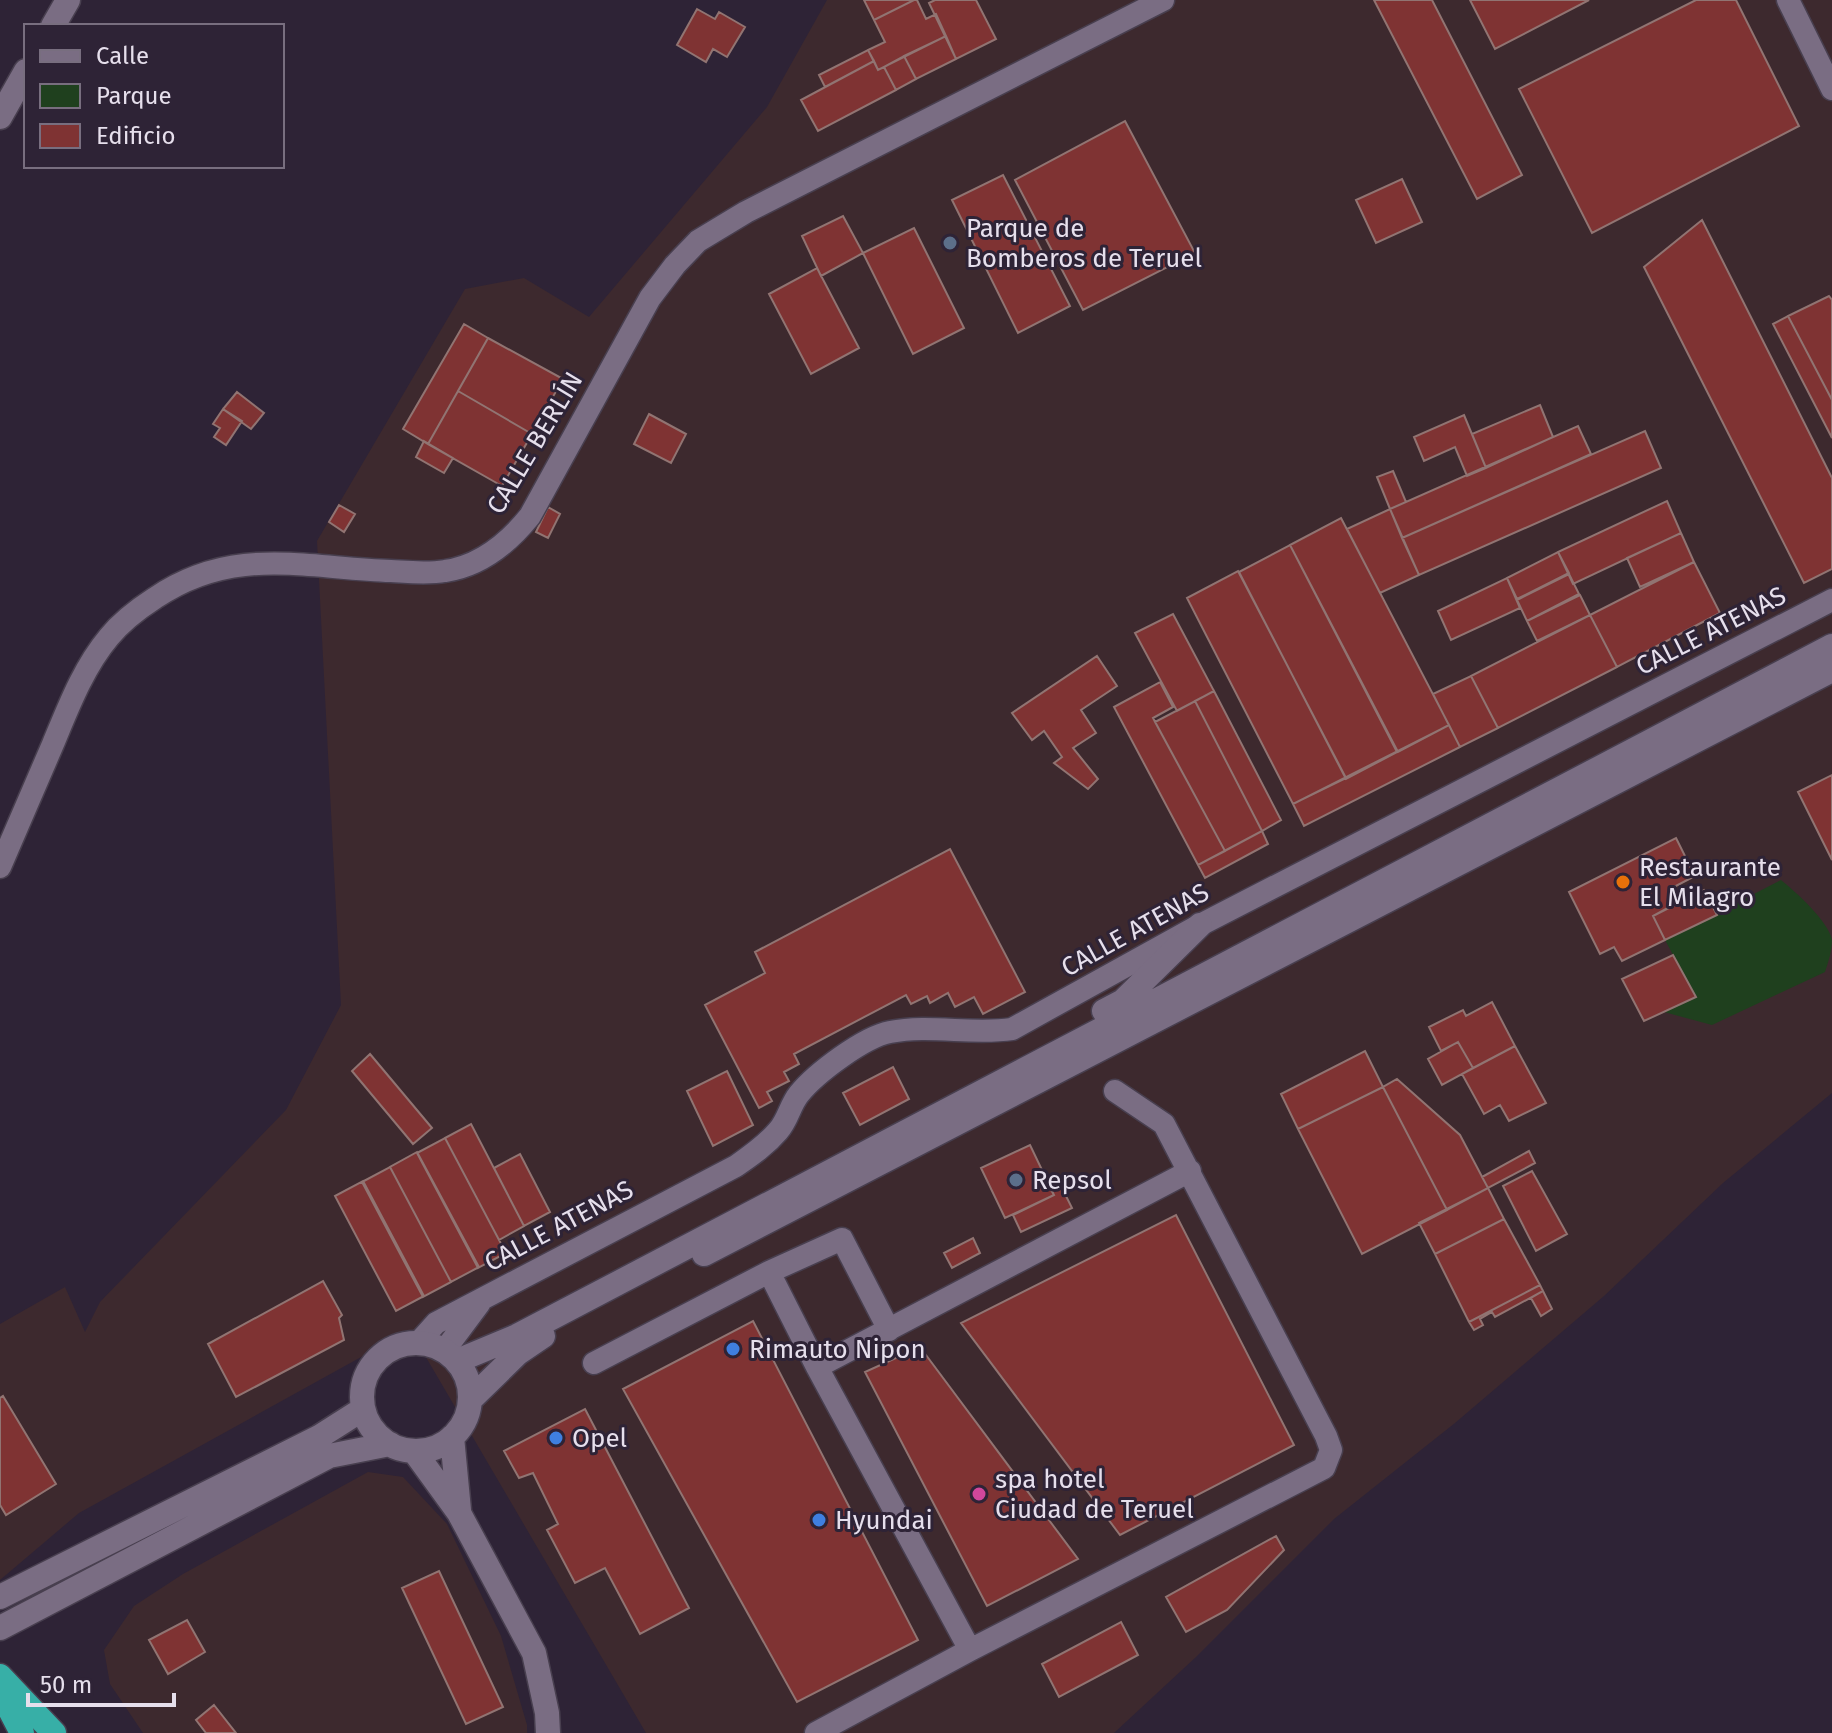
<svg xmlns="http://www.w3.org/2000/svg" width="1832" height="1733" viewBox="0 0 1832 1733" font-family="'Fira Sans',sans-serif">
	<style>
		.industrial { fill: #3d292e }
		.green { fill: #1f401e }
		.building { fill: #7f3333; stroke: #917472; stroke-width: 2 }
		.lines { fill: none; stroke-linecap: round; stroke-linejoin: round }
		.street-casing { stroke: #483f4f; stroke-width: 25 }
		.secondary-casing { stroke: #483f4f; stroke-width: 27 }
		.highway-casing { stroke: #483f4f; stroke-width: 27 }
		.street { stroke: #7a6d83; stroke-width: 22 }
		.secondary { stroke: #7a6d83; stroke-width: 24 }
		.highway { stroke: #37afa7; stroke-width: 24 }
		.service-dot { fill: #5c6f8a; stroke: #2e2336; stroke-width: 3 }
		.food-dot { fill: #e8710a; stroke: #2e2336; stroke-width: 3 }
		.shop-dot { fill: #3f7fe0; stroke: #2e2336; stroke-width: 3 }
		.hotel-dot { fill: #d1479c; stroke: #2e2336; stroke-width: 3 }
		.labels { text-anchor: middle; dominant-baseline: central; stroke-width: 6; stroke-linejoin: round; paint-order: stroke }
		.poi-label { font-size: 26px; fill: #e6dfec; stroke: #2e2336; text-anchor: start }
		.street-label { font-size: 26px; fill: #e6dfec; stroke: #2e2336 }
	</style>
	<rect width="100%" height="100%" fill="#2e2336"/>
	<path class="industrial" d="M827,0H1832V1093L1723,1183L1604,1296L1455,1423L1334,1519L1196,1657L1114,1733H646L410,1330L79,1513L0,1580V1324L65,1287L85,1332L100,1302L286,1110L341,1005L317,541L465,289L524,278L589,317L767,107Z
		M368,1472L403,1477L447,1524L501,1636L527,1725V1733H143L110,1684L104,1650L134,1606L183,1574Z"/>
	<path class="green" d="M1781,880C1796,892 1829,922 1832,940C1832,951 1828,963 1825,972L1712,1025L1664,1012L1696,997L1665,940Z"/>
	<path class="building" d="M864,0H914L874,20Z
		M914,0H917L926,19L936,14L946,36L878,70L868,50L885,42L874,20Z
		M935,0H976L996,39L956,59L929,3Z
		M1374,0H1432L1522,175L1477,199Z
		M1470,0H1589L1495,49Z
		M1696,0H1736L1799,126L1592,233L1519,89Z
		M697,9L715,19L719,12L745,27L727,57L713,49L706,62L677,45Z
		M946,36L956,59L916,79L904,56Z
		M868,50L874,61L825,87L819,75Z
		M904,56L916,79L896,90L884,67Z
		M874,61L878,70L884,67L896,90L818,131L801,100Z
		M1125,121L1195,253L1083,310L1015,180Z
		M1003,175L1070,306L1018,333L952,200Z
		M1402,179L1422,222L1376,243L1356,200Z
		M843,216L863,253L821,276L802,236Z
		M1702,220L1832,478V569L1804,583L1644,267Z
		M914,228L964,328L913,354L863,253Z
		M817,268L859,348L811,374L769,294Z
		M1829,296L1832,300V400L1788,316Z
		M1788,316L1832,400V438L1773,324Z
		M464,324L488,338L428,444L403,429Z
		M488,338L563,379L532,434L458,391Z
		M458,391L532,434L502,486L428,444Z
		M237,392L264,413L251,429L223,409Z
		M1540,405L1553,437L1486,468L1472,434Z
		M223,409L242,421L226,445L214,437L220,428L213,424Z
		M649,414L686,434L671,463L634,444Z
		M1464,415L1486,468L1467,476L1455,447L1424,461L1414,437Z
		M1578,426L1591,454L1402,538L1390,509Z
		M1645,431L1661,468L1419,575L1402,538Z
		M424,441L453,458L444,473L416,457Z
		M1393,471L1406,502L1390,509L1377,477Z
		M1667,501L1681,533L1573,584L1558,552Z
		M339,505L355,514L344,532L329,522Z
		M548,507L560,514L548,538L536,532Z
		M1390,509L1419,575L1380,593L1347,529Z
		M1341,518L1449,725L1398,752L1290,545Z
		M1681,533L1694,562L1640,587L1627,558Z
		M1290,545L1397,752L1346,779L1239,572Z
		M1558,552L1569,573L1517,599L1507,578Z
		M1694,562L1720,613L1617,667L1590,615Z
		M1238,571L1346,778L1293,804L1187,598Z
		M1569,574L1579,594L1527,621L1517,600Z
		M1507,578L1520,608L1451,640L1438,611Z
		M1580,595L1590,615L1537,641L1527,621Z
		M1173,614L1214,691L1177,711L1135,633Z
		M1590,615L1617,667L1498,728L1471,676Z
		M1097,656L1117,686L1081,710L1096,733L1073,748L1098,779L1088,789L1054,763L1062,757L1044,731L1032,740L1012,713Z
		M1471,676L1498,728L1460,747L1433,694Z
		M1160,682L1173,707L1153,718L1225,851L1198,865L1114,707Z
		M1214,691L1281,820L1262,831L1195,701Z
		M1195,701L1262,831L1225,851L1155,722Z
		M1449,725L1460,747L1304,826L1293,804Z
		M1832,775V860L1798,792Z
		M1262,831L1268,844L1205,878L1198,865Z
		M1676,838L1695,876L1670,889L1677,903L1653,916L1665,940L1622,961L1614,947L1600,954L1569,892Z
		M950,849L1025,992L983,1014L974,997L955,1007L948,993L930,1003L927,996L911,1004L906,995L794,1054L799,1064L784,1072L789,1081L767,1092L772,1101L759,1108L705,1005L765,973L755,952Z
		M1704,890L1717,915L1665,940L1653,916Z
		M1673,955L1696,997L1644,1021L1622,979Z
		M1492,1002L1515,1046L1473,1068L1458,1042L1441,1051L1429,1027L1463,1010L1466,1016Z
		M1458,1042L1473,1068L1442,1085L1428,1059Z
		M1515,1046L1546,1103L1509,1121L1500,1105L1484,1114L1462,1074Z
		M1365,1051L1383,1087L1298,1129L1281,1094Z
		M370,1054L432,1128L413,1144L352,1071Z
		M893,1067L909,1099L860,1125L843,1093Z
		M727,1071L753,1125L713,1146L687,1091Z
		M1397,1079L1460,1135L1488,1188L1447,1210L1383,1087Z
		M1383,1087L1447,1210L1362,1254L1298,1129Z
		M471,1124L524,1226L499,1240L445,1138Z
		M445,1138L506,1253L478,1268L417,1153Z
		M1030,1145L1054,1195L1005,1218L981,1168Z
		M1529,1151L1535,1163L1488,1188L1482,1177Z
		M417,1152L479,1267L451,1282L390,1167Z
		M520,1154L550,1212L524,1226L494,1168Z
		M390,1167L451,1282L423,1297L362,1182Z
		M1532,1171L1567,1234L1536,1251L1503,1186Z
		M363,1181L424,1296L396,1311L335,1196Z
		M1061,1186L1072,1208L1021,1232L1013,1215L1054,1195L1051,1190Z
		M1488,1188L1504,1219L1435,1254L1419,1223Z
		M1176,1215L1294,1445L1120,1535L961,1323Z
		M1504,1219L1540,1285L1469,1322L1435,1254Z
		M973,1238L980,1253L952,1268L944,1253Z
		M323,1281L342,1315L339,1318L344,1340L236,1397L208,1344Z
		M1540,1285L1543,1291L1495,1317L1492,1312L1480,1319L1483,1325L1474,1330L1469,1322Z
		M1543,1291L1552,1309L1541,1316L1531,1298Z
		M753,1321L918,1640L797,1702L623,1389Z
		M920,1347L1078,1559L987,1606L865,1372Z
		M3,1396L56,1484L6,1515L0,1505V1398Z
		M585,1409L689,1608L640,1634L605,1568L575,1583L547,1530L558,1524L533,1473L519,1478L504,1451Z
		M1276,1536L1284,1550L1227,1610L1186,1632L1166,1597Z
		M439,1571L503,1707L466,1724L402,1588Z
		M187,1620L205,1652L168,1674L149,1640Z
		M1121,1622L1138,1655L1059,1697L1042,1664Z
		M214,1705L236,1733H206L196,1720Z"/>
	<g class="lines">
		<g class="street-casing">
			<path id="street" d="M1788,0L1832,89
				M0,867C18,826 35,785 53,744C68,708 83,668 109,637C122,621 138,609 155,598C233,545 304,568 391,571C409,572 427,574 445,571C480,566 509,542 530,516L650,298L675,265L698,241L746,212L1163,0
				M769,1272L817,1367L970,1650
				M418,1343L436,1323L736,1166C752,1155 766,1145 778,1131C788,1120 790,1105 799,1094C816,1073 864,1037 890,1032C930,1024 972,1035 1012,1029L1200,925L1832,600
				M444,1351L479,1304
				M594,1363L769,1272L842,1239L889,1330
				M817,1367L1190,1171
				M816,1733L970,1650L1324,1468L1331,1450L1326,1436L1164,1124L1115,1091"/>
		</g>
		<g class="secondary-casing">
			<path id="secondary" d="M53,26L68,0
				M0,117L26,71
				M1104,1011L1123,1001L1200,925
				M704,1254L1832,670
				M362 1397a54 54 0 1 1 108 0a54 54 0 1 1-108 0Z
				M457,1361L517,1336L1832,646
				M470,1400L518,1353L543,1336
				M452,1437L459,1510
				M414,1451L459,1513L534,1653L547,1713L548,1733
				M0,1597L319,1437L363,1409
				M0,1628L329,1456L390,1444"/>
		</g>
		<g class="highway-casing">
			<path id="highway" d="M0,1676L54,1733
				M0,1691L22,1733"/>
		</g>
		<use href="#street" class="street"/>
		<use href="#secondary" class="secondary"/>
		<use href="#highway" class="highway"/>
	</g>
	<g class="service-dot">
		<circle cx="950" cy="243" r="8"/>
		<circle cx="1016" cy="1180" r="8"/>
	</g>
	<circle class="food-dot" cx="1623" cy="882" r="8"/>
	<g class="shop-dot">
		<circle cx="733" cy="1349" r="8"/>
		<circle cx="556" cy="1438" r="8"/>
		<circle cx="819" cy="1520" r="8"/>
	</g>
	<circle class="hotel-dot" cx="979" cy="1494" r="8"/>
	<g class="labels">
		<g class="poi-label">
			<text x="966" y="228">Parque de<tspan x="966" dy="30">Bomberos de Teruel</tspan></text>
			<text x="1639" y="867">Restaurante<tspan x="1639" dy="30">El Milagro</tspan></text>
			<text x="1032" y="1180">Repsol</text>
			<text x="749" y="1349">Rimauto Nipon</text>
			<text x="572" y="1438">Opel</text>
			<text x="995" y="1479">spa hotel<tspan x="995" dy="30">Ciudad de Teruel</tspan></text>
			<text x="835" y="1520">Hyundai</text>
		</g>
		<g class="street-label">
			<text transform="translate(535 443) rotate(-59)">CALLE BERLÍN</text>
			<text transform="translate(1711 631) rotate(-27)">CALLE ATENAS</text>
			<text transform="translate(1135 930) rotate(-29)">CALLE ATENAS</text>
			<text transform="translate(559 1226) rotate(-28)">CALLE ATENAS</text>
		</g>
	</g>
	<rect x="24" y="24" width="260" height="144" fill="#2e2336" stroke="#786e7f" stroke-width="2"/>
	<rect x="40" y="50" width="40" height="12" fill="#7a6d83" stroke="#786e7f" stroke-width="2"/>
	<text x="96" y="64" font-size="24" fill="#e6dfec">Calle</text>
	<rect x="40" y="84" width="40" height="24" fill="#1f401e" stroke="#786e7f" stroke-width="2"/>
	<text x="96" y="104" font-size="24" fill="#e6dfec">Parque</text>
	<rect x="40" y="124" width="40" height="24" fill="#7f3333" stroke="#786e7f" stroke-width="2"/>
	<text x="96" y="144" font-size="24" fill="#e6dfec">Edificio</text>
	<path d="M28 1693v12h146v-12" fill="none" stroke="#e6dfec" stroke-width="4"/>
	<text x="40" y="1693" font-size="24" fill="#e6dfec" stroke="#2e2336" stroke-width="6" paint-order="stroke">50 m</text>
</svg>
